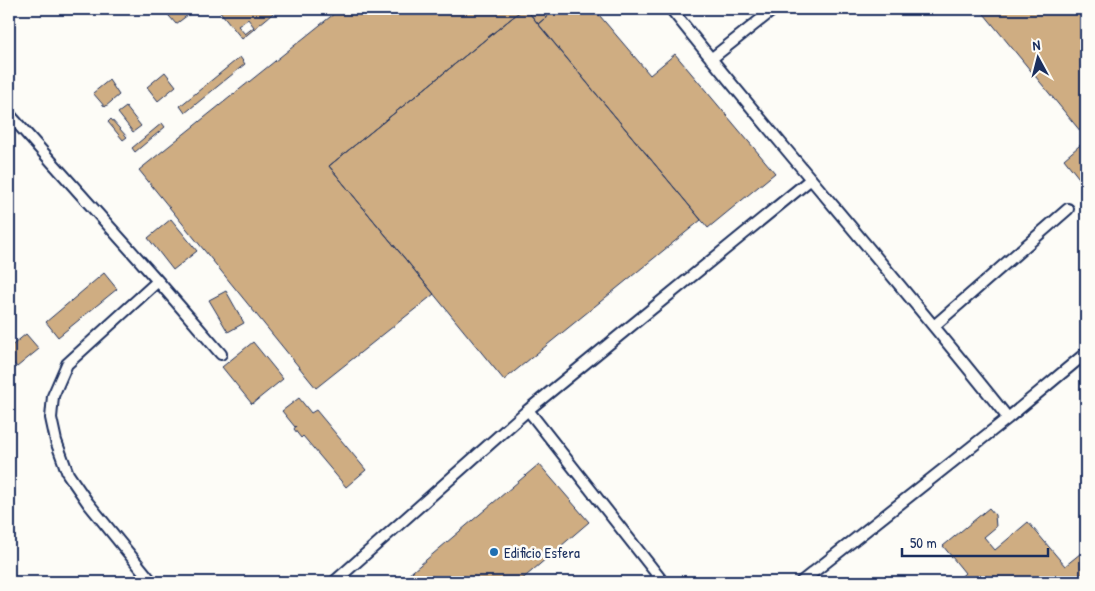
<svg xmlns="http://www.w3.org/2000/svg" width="1095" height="591" viewBox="0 0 1095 591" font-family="'Patrick Hand',sans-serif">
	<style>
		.building { fill: #cfad82; stroke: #1b2f5e; fill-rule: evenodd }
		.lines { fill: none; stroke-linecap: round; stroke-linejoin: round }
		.service-casing { stroke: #1b2f5e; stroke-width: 14 }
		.service { stroke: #fdfcf7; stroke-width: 10 }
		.poi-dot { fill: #1f6fb2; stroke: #fdfcf7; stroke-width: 2 }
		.labels { text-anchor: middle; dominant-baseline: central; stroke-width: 5; stroke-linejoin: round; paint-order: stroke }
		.poi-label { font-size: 15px; fill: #1b2f5e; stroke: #fdfcf7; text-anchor: start }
	</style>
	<rect width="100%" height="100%" fill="#fdfcf7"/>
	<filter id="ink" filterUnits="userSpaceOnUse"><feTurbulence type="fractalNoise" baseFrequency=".02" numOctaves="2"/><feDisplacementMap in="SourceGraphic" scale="10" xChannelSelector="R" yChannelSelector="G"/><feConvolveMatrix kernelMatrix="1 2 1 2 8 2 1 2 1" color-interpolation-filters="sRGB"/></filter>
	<g filter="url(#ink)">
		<path class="building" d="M163,9H196L176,24Z
			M218,9H276L277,10L242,39ZM248,19L254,27L245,34L238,26Z
			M340,9H523L329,166L434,294L316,388L139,170Z
			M523,9H526L701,220L504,380L329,166Z
			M526,9H556L538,24Z
			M556,9H594L650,75L675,54L775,173L708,228L538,24Z
			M980,9H1086V138Z
			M240,57L245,64L185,113L180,106Z
			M165,72L176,86L158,101L147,87Z
			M109,80L119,95L105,107L93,93Z
			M126,107L141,126L133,132L118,113Z
			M111,119L127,137L123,140L108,122Z
			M162,123L165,127L135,152L132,148Z
			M1086,140V187L1064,159Z
			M171,219L197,251L173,270L148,238Z
			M104,273L117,289L58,337L46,322Z
			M226,291L244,323L228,332L209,300Z
			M26,334L39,349L17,367L9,358V348Z
			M253,342L283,379L252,404L222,367Z
			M299,398L311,413L316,410L366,470L346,487L303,436L301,438L294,429L296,426L295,427L282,411Z
			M539,464L589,522L519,582H400Z
			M989,508L995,515L996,527L984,537L995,550L1028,522L1065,566L1086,549V582H955L965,573L943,546Z"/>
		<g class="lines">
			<g class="service-casing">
				<path id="service" d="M671,9C781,147 898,279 1008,418L1086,353
					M711,59L774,9
					M9,114L158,281L221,354
					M934,326L1068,209
					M528,410L663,582
					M152,582L88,503L68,474L56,441L51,418L53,396L67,364L158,281
					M334,582L528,410L811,179
					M801,582L1008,418"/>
			</g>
			<use href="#service" class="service"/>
		</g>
	</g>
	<circle class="poi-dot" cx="494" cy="552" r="5"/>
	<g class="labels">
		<g class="poi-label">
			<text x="504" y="552">Edificio Esfera</text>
		</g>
	</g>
	<rect width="1095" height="591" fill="none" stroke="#fdfcf7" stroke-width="30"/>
	<rect x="15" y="15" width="1065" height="561" fill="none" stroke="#1b2f5e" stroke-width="2" filter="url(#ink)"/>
	<g transform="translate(1038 58) rotate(353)" stroke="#fdfcf7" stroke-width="4" paint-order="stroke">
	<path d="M0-4L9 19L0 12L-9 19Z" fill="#1b2f5e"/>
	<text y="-8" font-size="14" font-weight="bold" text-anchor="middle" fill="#1b2f5e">N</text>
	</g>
	<path d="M902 548v8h146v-8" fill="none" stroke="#1b2f5e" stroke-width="2.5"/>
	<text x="910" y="548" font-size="15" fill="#1b2f5e" stroke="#fdfcf7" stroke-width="4" paint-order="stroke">50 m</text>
</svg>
